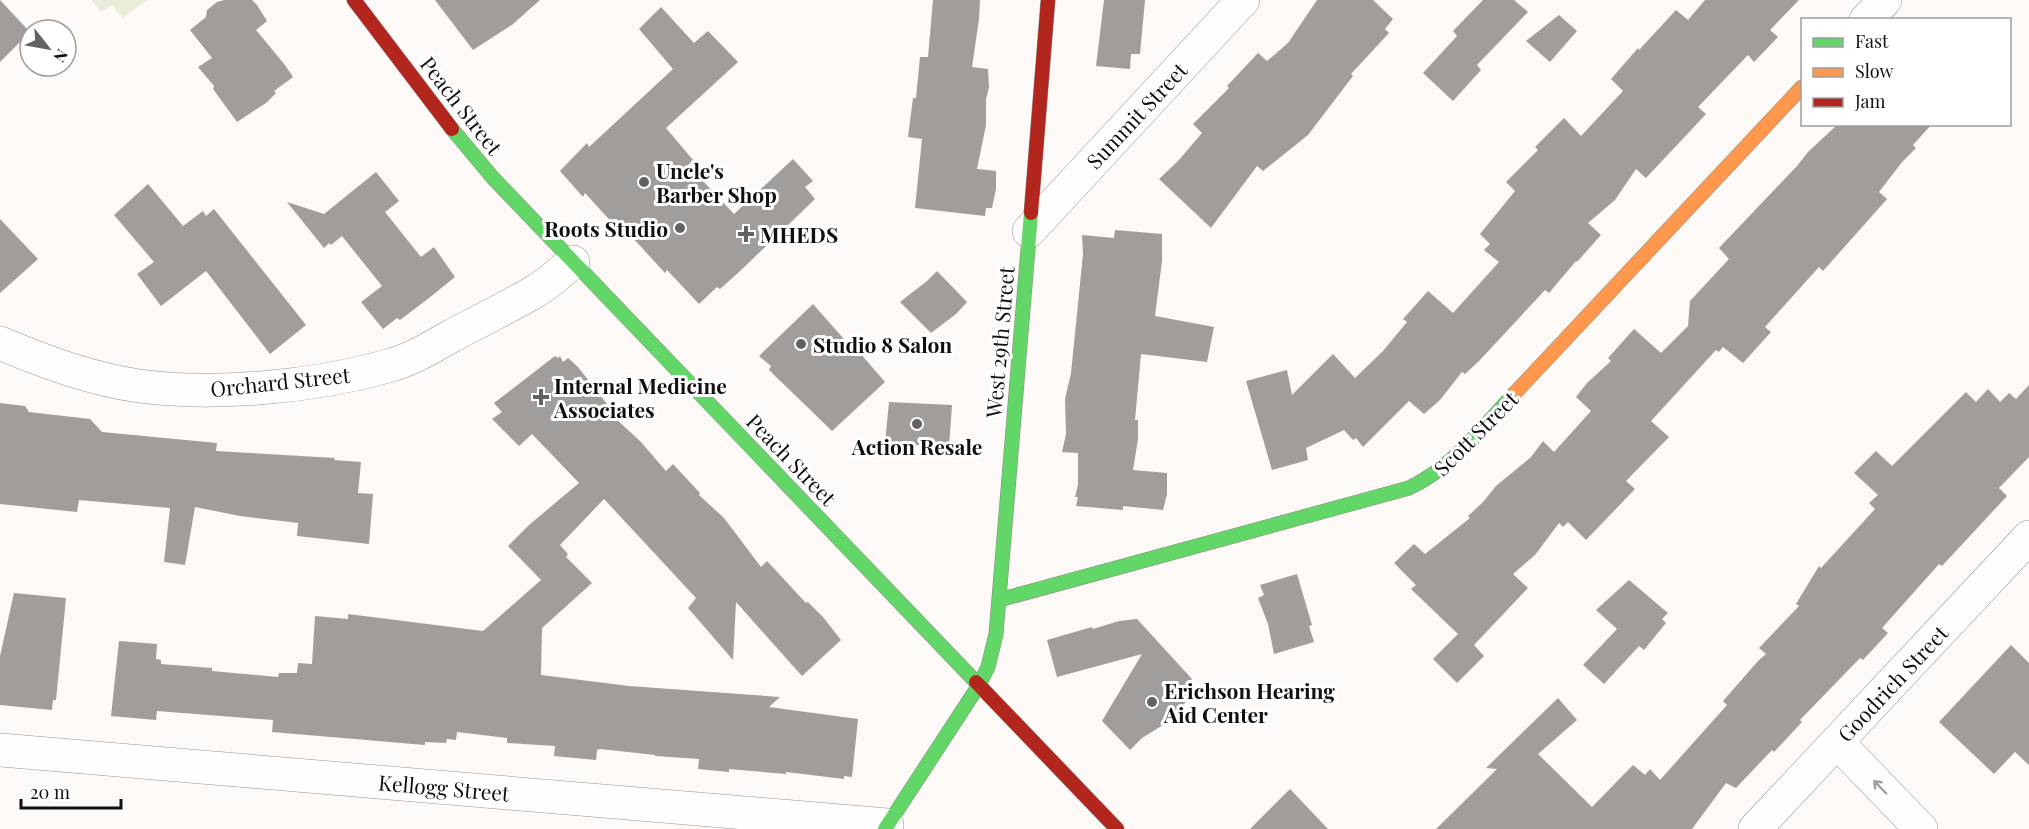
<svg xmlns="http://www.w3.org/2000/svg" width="2029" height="829" viewBox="0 0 2029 829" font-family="'Playfair Display',serif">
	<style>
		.green { fill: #eaeed9 }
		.building { fill: #a09d9b }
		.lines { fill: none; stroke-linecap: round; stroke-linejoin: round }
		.street-casing { stroke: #969594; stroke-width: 34 }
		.fast-casing { stroke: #8d8c8a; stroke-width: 15 }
		.slow-casing { stroke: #8d8c8a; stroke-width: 15 }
		.jam-casing { stroke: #8d8c8a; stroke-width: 15 }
		.street { stroke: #fffefe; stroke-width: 33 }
		.fast { stroke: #63d668; stroke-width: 14 }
		.slow { stroke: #ff974d; stroke-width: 14 }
		.jam { stroke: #b3261e; stroke-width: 14 }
		.oneway { stroke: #9f9f9f }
		.poi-dot { fill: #636260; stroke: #fff; stroke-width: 2 }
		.labels { text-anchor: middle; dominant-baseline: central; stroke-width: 6; stroke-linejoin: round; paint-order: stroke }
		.street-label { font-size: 21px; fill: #101010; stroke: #fff }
		.poi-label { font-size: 21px; font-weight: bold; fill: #101010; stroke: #fff; text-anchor: start }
	</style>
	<rect width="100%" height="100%" fill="#fcf9f6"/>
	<path class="green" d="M91,0H147L123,18L112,5L101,12Z"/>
	<path class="building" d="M0,0L30,32L0,62Z
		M224,0H252L257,5L267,21L256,30L285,65L293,77L274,91L276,93L266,103L237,122L213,89L214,86L198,67L212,58L190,30L206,17L207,10L217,2Z
		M435,0H540L513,24L473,50Z
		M933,0H980L979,19L972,67L988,69L989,87L986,99V125L977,169L996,171V189L992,208H986L985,216L915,208L922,139L908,137L913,98H916L920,57H928Z
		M1104,0H1145L1140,54H1131L1130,69L1096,66Z
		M1317,0H1373L1393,19L1385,29L1389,33L1351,74L1353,76L1308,135L1263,171L1257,166L1211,228L1159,179L1178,161L1202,133L1193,124L1229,88L1227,86L1258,53L1267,61L1288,43Z
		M1483,0H1514L1528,12L1477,65L1481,70L1453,101L1423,73L1457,36L1453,31Z
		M1705,0H1799L1770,30L1778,37L1754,62L1748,55L1698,107L1706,114L1678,144L1646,178L1636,169L1615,200L1588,223L1601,235L1577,262L1576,261L1549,293L1545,290L1479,361L1465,374L1462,372L1440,400L1424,414L1409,401L1363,447L1356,438L1353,440L1344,430L1306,448L1308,460L1272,470L1246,381L1287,370L1292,395L1333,354L1355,378L1383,351L1407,322L1403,319L1428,291L1453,313L1499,262L1484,250L1490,244L1480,234L1515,191L1506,182L1538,150L1535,147L1564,118L1581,136L1623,91L1611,79L1638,48L1639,50L1676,10L1688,20Z
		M661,7L694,43L708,31L738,62L666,128L693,160L688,165L734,214L793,159L813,181L805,187L815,199L738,273L720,289L717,287L699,304L667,270L665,273L621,225L617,228L585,193L583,197L560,171L587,143L589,147L673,69L639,29Z
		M1559,15L1577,31L1550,62L1526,41Z
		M1838,124H1932L1913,145L1916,148L1902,162L1879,192L1887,199L1823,271L1819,267L1765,327L1771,332L1743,363L1723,347L1719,352L1716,350L1651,421L1669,437L1626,481L1635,489L1586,540L1568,522L1563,527L1559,523L1535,555L1513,574L1528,588L1474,645L1484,656L1457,683L1433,659L1458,634L1411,589L1416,585L1394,563L1414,544L1425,554L1470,518L1468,516L1483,502L1496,486L1531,457L1543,441L1554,452L1591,411L1576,397L1587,383L1611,361L1608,358L1634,329L1661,353L1688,326L1690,301L1729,259L1719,248L1797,166L1808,152Z
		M376,172L399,201L385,212L421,257L434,247L455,277L429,298L400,320L397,318L383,329L361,302L382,286L342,236L331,245L329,243L324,248L287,202L324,214Z
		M148,184L183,226L203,211L206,216L214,209L306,325L270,354L206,271L161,306L137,274L154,262L114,215Z
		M0,219L38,259L0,293Z
		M1115,230L1162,234V261L1155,316L1214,327L1207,362L1141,354L1135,420H1138V439L1133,470L1167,473V494L1163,510L1123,506V510L1076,506L1078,497H1075L1078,484V453L1062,452L1066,434L1065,399L1071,373L1083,254L1082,235L1114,238Z
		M937,271L967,302L956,314L931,333L900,302L927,281Z
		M813,304L851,347L853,345L885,382L832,431L769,370L771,366L759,356Z
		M555,356L558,358L560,356L563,362L568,358L578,367L618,418L616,419L640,441L666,471L673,464L700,493L699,495L724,518L761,567L767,561L806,603L808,602L823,617L841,640L802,676L736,602L733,660L688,608L696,598L604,499L560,545L568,554L566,557L592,583L542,628L541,675L629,686L780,697L769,707L858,719L852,777L844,776V779L786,772V774L729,769V772L698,769L699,759L655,756V755L600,749L597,750L596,760L554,756L555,746L507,743V738L457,732L456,740L447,739L446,743L425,742V745L272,732L273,720L157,711L156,720L111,716L119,641L157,644L156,659L161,660V664L212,668V671L278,677L279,673H297L298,663L312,664L315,616L348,619V614L483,631L541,580L508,546L529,525L579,483L532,434L519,446L492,419L502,412L494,403Z
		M2029,385V457L1999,488L2007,496L1942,566L1939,564L1882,628L1888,633L1863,660L1860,658L1800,720L1802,722L1774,752L1772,750L1736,788L1726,783L1692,829H1436L1497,769L1486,768L1558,698L1577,720L1538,754L1592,807L1633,765L1645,775L1650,769L1660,780L1727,705L1723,701L1758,661L1766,654L1759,648L1799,606L1796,604L1819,566L1821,568L1875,509L1869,503L1878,495L1854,473L1876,451L1892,466L1966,392L1976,402L1988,389L2000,402L2009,393L2016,399Z
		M889,402L952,405L949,447L885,443Z
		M0,403L25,406L29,412L90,419L102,432L217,443L216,451L335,458L334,460L361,462L358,493L373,494L369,544L297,536L298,523L240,516L195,507L185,565L164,562L170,508L79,500L77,512L0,504Z
		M1297,574L1312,625L1309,626L1314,642L1274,654L1268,624L1258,598L1264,595L1260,585Z
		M1629,580L1668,613L1662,619L1666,623L1644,650L1639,646L1604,684L1583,665L1617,629L1596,610Z
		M14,593L66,598L56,700H53L52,710L0,705V656Z
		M1137,619L1192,679L1185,687L1192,695L1168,722L1142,738L1130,750L1102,721L1142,654L1057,677L1047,640L1092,627L1093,629L1119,621Z
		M2011,645L2029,663V765L2015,752L1994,774L1939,722Z
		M1290,789L1328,829H1250Z"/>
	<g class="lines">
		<g class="street-casing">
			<path id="street" d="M1866,20L1885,0
				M1029,231L1243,0
				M0,343C45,362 91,379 139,386C216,396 313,387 388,366C411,360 432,347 453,335C480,321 508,307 534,292C548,284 561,272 573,262
				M1837,742L1921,829
				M0,750L887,825
				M1755,829L2029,537"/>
		</g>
		<g class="fast-casing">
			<path id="fast" d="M452,129L493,178L976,682
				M999,600L1409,488C1453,467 1482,428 1515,393
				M885,829L979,685L988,667L996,634L1031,213"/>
		</g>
		<g class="slow-casing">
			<path id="slow" d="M1515,393L1802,87"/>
		</g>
		<g class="jam-casing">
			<path id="jam" d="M354,0L452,129
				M1031,213L1048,0
				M976,682L1117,829"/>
		</g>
		<use href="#street" class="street"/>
		<use href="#fast" class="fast"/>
		<use href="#slow" class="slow"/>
		<use href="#jam" class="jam"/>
	</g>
	<defs><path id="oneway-shaft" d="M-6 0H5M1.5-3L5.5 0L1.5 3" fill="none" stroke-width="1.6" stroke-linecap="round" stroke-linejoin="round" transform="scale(1.5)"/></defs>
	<use class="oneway" href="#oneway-shaft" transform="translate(1880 787) rotate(-134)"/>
	<g class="poi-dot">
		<circle cx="644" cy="182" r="6"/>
		<circle cx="680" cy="228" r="6"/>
		<path d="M743 225h6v6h6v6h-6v6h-6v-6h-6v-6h6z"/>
		<circle cx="801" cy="344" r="6"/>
		<path d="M538 388h6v6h6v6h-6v6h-6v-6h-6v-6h6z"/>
		<circle cx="917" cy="424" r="6"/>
		<circle cx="1152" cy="702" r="6"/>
	</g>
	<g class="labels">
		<g class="street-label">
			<text transform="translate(462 105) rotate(52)">Peach Street</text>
			<text transform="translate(1136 115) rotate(-47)">Summit Street</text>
			<text transform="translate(999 342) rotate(-85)">West 29th Street</text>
			<text transform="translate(280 381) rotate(-6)">Orchard Street</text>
			<text transform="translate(1475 433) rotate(-45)">Scott Street</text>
			<text transform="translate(792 459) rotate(46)">Peach Street</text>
			<text transform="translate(1892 683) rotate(-47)">Goodrich Street</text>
			<text transform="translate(444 787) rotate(5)">Kellogg Street</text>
		</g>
		<g class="poi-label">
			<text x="656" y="170">Uncle's<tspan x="656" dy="24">Barber Shop</tspan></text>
			<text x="668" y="228" text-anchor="end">Roots Studio</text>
			<text x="760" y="234">MHEDS</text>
			<text x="813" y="344">Studio 8 Salon</text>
			<text x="554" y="385">Internal Medicine<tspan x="554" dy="24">Associates</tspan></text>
			<text x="917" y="446" text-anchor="middle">Action Resale</text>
			<text x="1164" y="690">Erichson Hearing<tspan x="1164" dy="24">Aid Center</tspan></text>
		</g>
	</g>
	<rect x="1801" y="18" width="210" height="108" fill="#ffffff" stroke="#9f9f9f" stroke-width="1.5"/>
	<rect x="1813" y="38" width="30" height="9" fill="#63d668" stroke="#9f9f9f" stroke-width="1.5"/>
	<text x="1855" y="48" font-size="18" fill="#101010">Fast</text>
	<rect x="1813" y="68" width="30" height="9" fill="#ff974d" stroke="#9f9f9f" stroke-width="1.5"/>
	<text x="1855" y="78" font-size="18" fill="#101010">Slow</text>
	<rect x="1813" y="98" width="30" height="9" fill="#b3261e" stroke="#9f9f9f" stroke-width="1.5"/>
	<text x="1855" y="108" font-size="18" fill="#101010">Jam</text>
	<g transform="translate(48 48) rotate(121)"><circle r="28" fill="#ffffff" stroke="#9f9f9f" stroke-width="1.5"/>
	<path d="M0-4.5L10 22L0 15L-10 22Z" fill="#636260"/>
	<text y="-9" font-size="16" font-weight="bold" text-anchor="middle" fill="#101010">N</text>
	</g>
	<path d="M21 799v9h100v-9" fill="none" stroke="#101010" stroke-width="3"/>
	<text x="30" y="799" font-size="18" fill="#101010" stroke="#ffffff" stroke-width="4.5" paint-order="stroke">20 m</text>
</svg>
